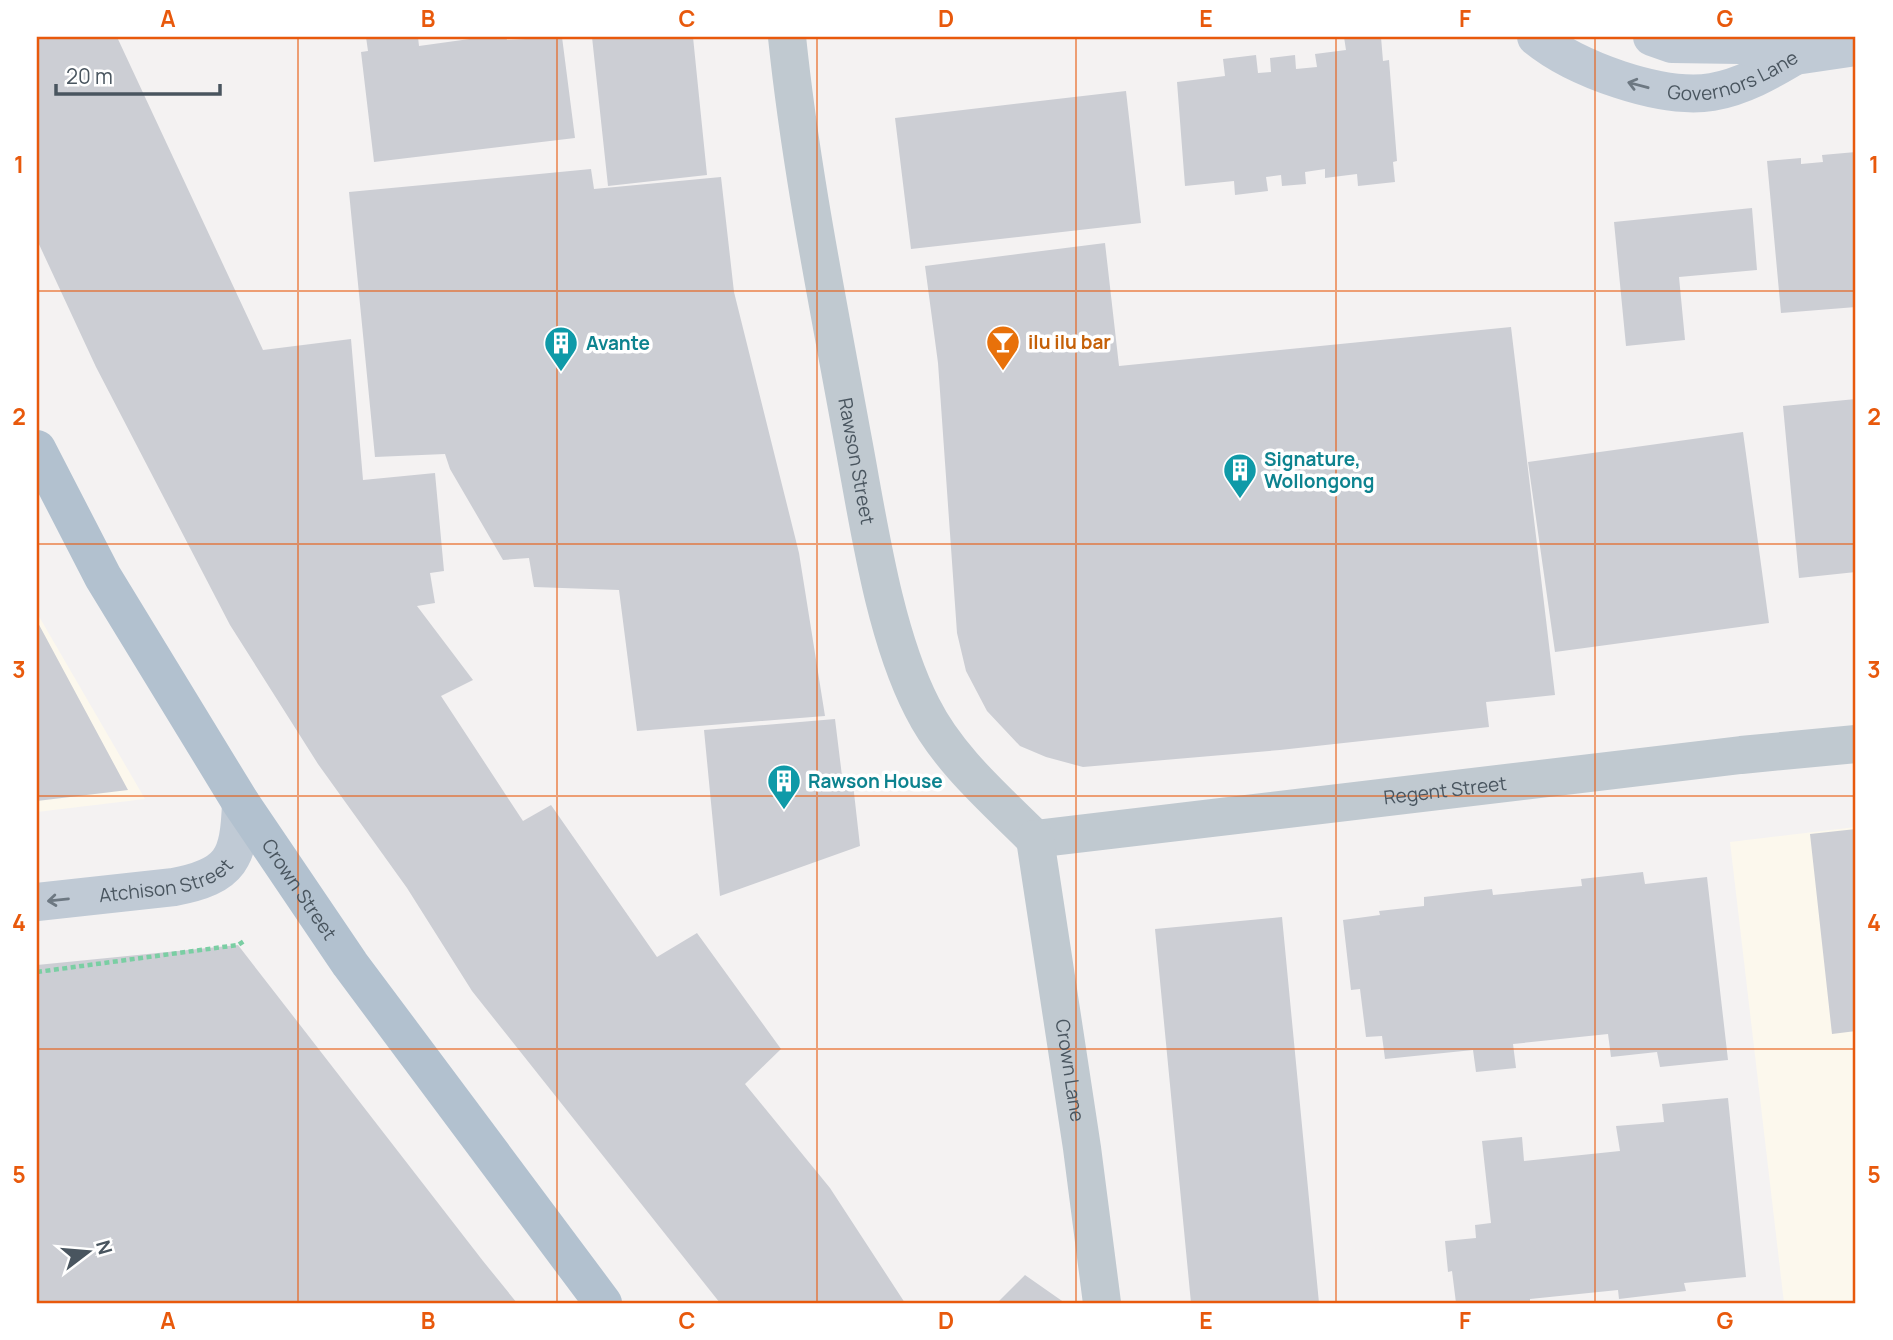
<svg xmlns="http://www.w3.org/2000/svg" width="1893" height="1340" viewBox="0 0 1893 1340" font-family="Manrope,sans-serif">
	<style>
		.commercial { fill: #fcf8ed }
		.building { fill: #ccced4 }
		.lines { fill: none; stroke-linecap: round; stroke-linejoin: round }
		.path { stroke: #7acea3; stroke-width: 4.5; stroke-dasharray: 5 3.5; stroke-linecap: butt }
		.street { stroke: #c0c9d0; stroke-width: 38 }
		.secondary { stroke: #c0cad5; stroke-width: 38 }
		.primary { stroke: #b2c1cf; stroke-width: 38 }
		.oneway { stroke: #6d7882 }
		.grid { fill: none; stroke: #e8590c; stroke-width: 2; stroke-opacity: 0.55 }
		.labels { text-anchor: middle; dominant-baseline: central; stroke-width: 7; stroke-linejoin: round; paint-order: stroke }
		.street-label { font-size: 19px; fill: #49555f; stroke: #fff }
		.food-label { font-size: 19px; font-weight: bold; fill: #c56008; stroke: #fff; text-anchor: start }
		.culture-label { font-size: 19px; font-weight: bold; fill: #0d838f; stroke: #fff; text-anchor: start }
		.neatline { fill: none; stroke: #e8590c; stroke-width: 2.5 }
		.grid-label { font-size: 23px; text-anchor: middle; font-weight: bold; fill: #e8590c }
	</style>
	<rect width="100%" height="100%" fill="#f4f2f2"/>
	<path class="commercial" d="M37,613L145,799L37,812Z
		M1856,827V1303H1784L1730,842Z"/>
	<path class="building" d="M37,37H117L263,350L351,339L363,480L435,473L444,571L430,573L435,603L417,606L473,680L441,696L523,821L551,805L657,957L697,933L781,1049L745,1084L830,1188L905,1303H720L472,991L407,888L318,764L230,625L96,367L37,240Z
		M366,37H418L419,46L484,37H506L507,40L562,37L575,138L374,162L361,52L368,51Z
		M592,37H693L707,175L608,186Z
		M1344,37H1381L1383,61L1389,60L1397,161L1393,162L1395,182L1358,186L1357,174L1325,178V169L1305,172L1306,184L1282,186L1281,175L1266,177L1268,191L1235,195L1234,181L1185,186L1177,82L1225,76L1223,59L1256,55L1258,73L1271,72L1270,58L1295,55L1296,69L1317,67L1315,54L1346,50Z
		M1126,91L1141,223L911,249L895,118Z
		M1856,152V307L1781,313L1767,161L1801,158V164L1823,162L1822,155Z
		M591,169L594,189L721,177L734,292L799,553L825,716L637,731L619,590L534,587L529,558L503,560L450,469L445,454L375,457L349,192Z
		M1752,208L1757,270L1679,277L1685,340L1626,346L1614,222Z
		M1105,243L1119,366L1511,327L1555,695L1486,702L1489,727L1280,750L1083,767L1046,757L1020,746L987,711L966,671L957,633L938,363L925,266Z
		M1856,399V572L1799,578L1783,406Z
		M1743,432L1769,623L1555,652L1528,462Z
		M37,621L128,790L37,801Z
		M835,719L842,776L852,775L860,846L720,896L704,730Z
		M1856,829V1031L1832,1034L1810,834Z
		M1643,872L1645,884L1707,877L1728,1060L1660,1067L1657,1052L1611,1057L1608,1034L1513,1044L1516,1068L1476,1072L1473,1050L1385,1059L1382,1036L1366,1037L1360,989L1351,990L1343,920L1380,915L1379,911L1424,906V897L1492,889L1493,895L1582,886L1581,879Z
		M1282,917L1319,1303H1191L1155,929Z
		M238,945L483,1261L517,1303H37V965Z
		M1728,1098L1746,1277L1684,1283L1686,1291L1619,1299L1618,1290L1530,1299V1303H1456L1452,1271L1448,1272L1445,1241L1476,1238L1475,1225L1491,1223L1482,1141L1522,1137L1524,1161L1620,1151L1616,1126L1664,1122L1662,1104Z
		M1025,1275L1065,1303H997Z"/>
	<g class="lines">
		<path class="path" d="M37,972L238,945L244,941"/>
		<g class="street">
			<path id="s1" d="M787,37C801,171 828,303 852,435C868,519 883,631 922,707C948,759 994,798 1035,839"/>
			<path id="s2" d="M1035,839L1741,755L1856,744"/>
			<path id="s3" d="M1035,839L1082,1148L1102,1303"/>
		</g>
		<g class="secondary">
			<path id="s4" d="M1536,37C1575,69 1661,100 1712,92C1742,87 1770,71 1795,56"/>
			<path d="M1652,37L1672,44L1740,45L1795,56L1856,47"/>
			<path id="s5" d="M37,902L174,887C232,876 239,858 241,803"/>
		</g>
		<path class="primary" id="s6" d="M37,449L103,577L241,803L350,964L603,1303"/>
	</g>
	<defs><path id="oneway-shaft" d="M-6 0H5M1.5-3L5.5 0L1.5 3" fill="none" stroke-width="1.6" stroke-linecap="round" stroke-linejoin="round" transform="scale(1.75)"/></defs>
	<g class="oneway">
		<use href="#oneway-shaft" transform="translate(1638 85) rotate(-165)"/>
		<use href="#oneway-shaft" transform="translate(58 900) rotate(174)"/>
	</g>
	<path class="grid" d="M298,37V1303M557,37V1303M817,37V1303M1076,37V1303M1336,37V1303M1595,37V1303M37,291H1856M37,544H1856M37,796H1856M37,1049H1856"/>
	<defs>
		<g id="bar-pin" transform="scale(1.75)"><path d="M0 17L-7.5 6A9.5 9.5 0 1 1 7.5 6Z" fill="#e8710a" stroke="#fff"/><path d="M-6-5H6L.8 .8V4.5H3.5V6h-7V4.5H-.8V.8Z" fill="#fff"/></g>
		<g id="building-pin" transform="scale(1.75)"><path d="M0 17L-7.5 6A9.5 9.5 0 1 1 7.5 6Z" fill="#0f9aa8" stroke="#fff"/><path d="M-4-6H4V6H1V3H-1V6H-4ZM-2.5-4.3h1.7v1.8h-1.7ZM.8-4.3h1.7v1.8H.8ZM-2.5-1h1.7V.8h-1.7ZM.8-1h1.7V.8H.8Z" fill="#fff"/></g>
	</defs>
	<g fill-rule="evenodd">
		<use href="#bar-pin" x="1003" y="342"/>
		<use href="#building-pin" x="561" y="343"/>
		<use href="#building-pin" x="1240" y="470"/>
		<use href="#building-pin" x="784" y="781"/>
	</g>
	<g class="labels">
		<g class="street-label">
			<text stroke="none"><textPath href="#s4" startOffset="212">Governors Lane</textPath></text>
			<text stroke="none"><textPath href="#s1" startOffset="430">Rawson Street</textPath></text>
			<text stroke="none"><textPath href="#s2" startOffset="413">Regent Street</textPath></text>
			<text stroke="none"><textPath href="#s5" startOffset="131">Atchison Street</textPath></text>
			<text stroke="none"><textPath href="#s6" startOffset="513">Crown Street</textPath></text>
			<text stroke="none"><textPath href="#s3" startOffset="234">Crown Lane</textPath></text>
		</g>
		<g class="food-label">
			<text x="1028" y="342">ilu ilu bar</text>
		</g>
		<g class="culture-label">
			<text x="586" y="343">Avante</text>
			<text x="1264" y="459">Signature,<tspan x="1264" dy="22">Wollongong</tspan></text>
			<text x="808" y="781">Rawson House</text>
		</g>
	</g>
	<rect width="1893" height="1340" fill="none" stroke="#ffffff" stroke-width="77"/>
	<g transform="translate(88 1252) rotate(74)" stroke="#ffffff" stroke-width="5" paint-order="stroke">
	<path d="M0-5L12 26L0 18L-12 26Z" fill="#49555f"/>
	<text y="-10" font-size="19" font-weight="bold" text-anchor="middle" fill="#49555f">N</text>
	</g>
	<path d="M56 84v10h164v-10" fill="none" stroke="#49555f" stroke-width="3.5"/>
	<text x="66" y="84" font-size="21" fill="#49555f" stroke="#ffffff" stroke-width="5" paint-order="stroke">20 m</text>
	<rect x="38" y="38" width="1816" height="1264" class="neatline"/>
	<g class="grid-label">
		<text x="168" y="27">A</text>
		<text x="428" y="27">B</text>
		<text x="687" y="27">C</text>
		<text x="946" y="27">D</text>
		<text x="1206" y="27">E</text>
		<text x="1465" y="27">F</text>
		<text x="1725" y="27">G</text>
		<text x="19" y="173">1</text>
		<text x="1874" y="173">1</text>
		<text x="19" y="425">2</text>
		<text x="1874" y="425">2</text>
		<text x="19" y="678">3</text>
		<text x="1874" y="678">3</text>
		<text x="19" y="931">4</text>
		<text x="1874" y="931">4</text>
		<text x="19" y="1183">5</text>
		<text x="1874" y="1183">5</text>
		<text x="168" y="1329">A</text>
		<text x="428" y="1329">B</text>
		<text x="687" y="1329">C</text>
		<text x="946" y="1329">D</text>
		<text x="1206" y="1329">E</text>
		<text x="1465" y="1329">F</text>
		<text x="1725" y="1329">G</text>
	</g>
</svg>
